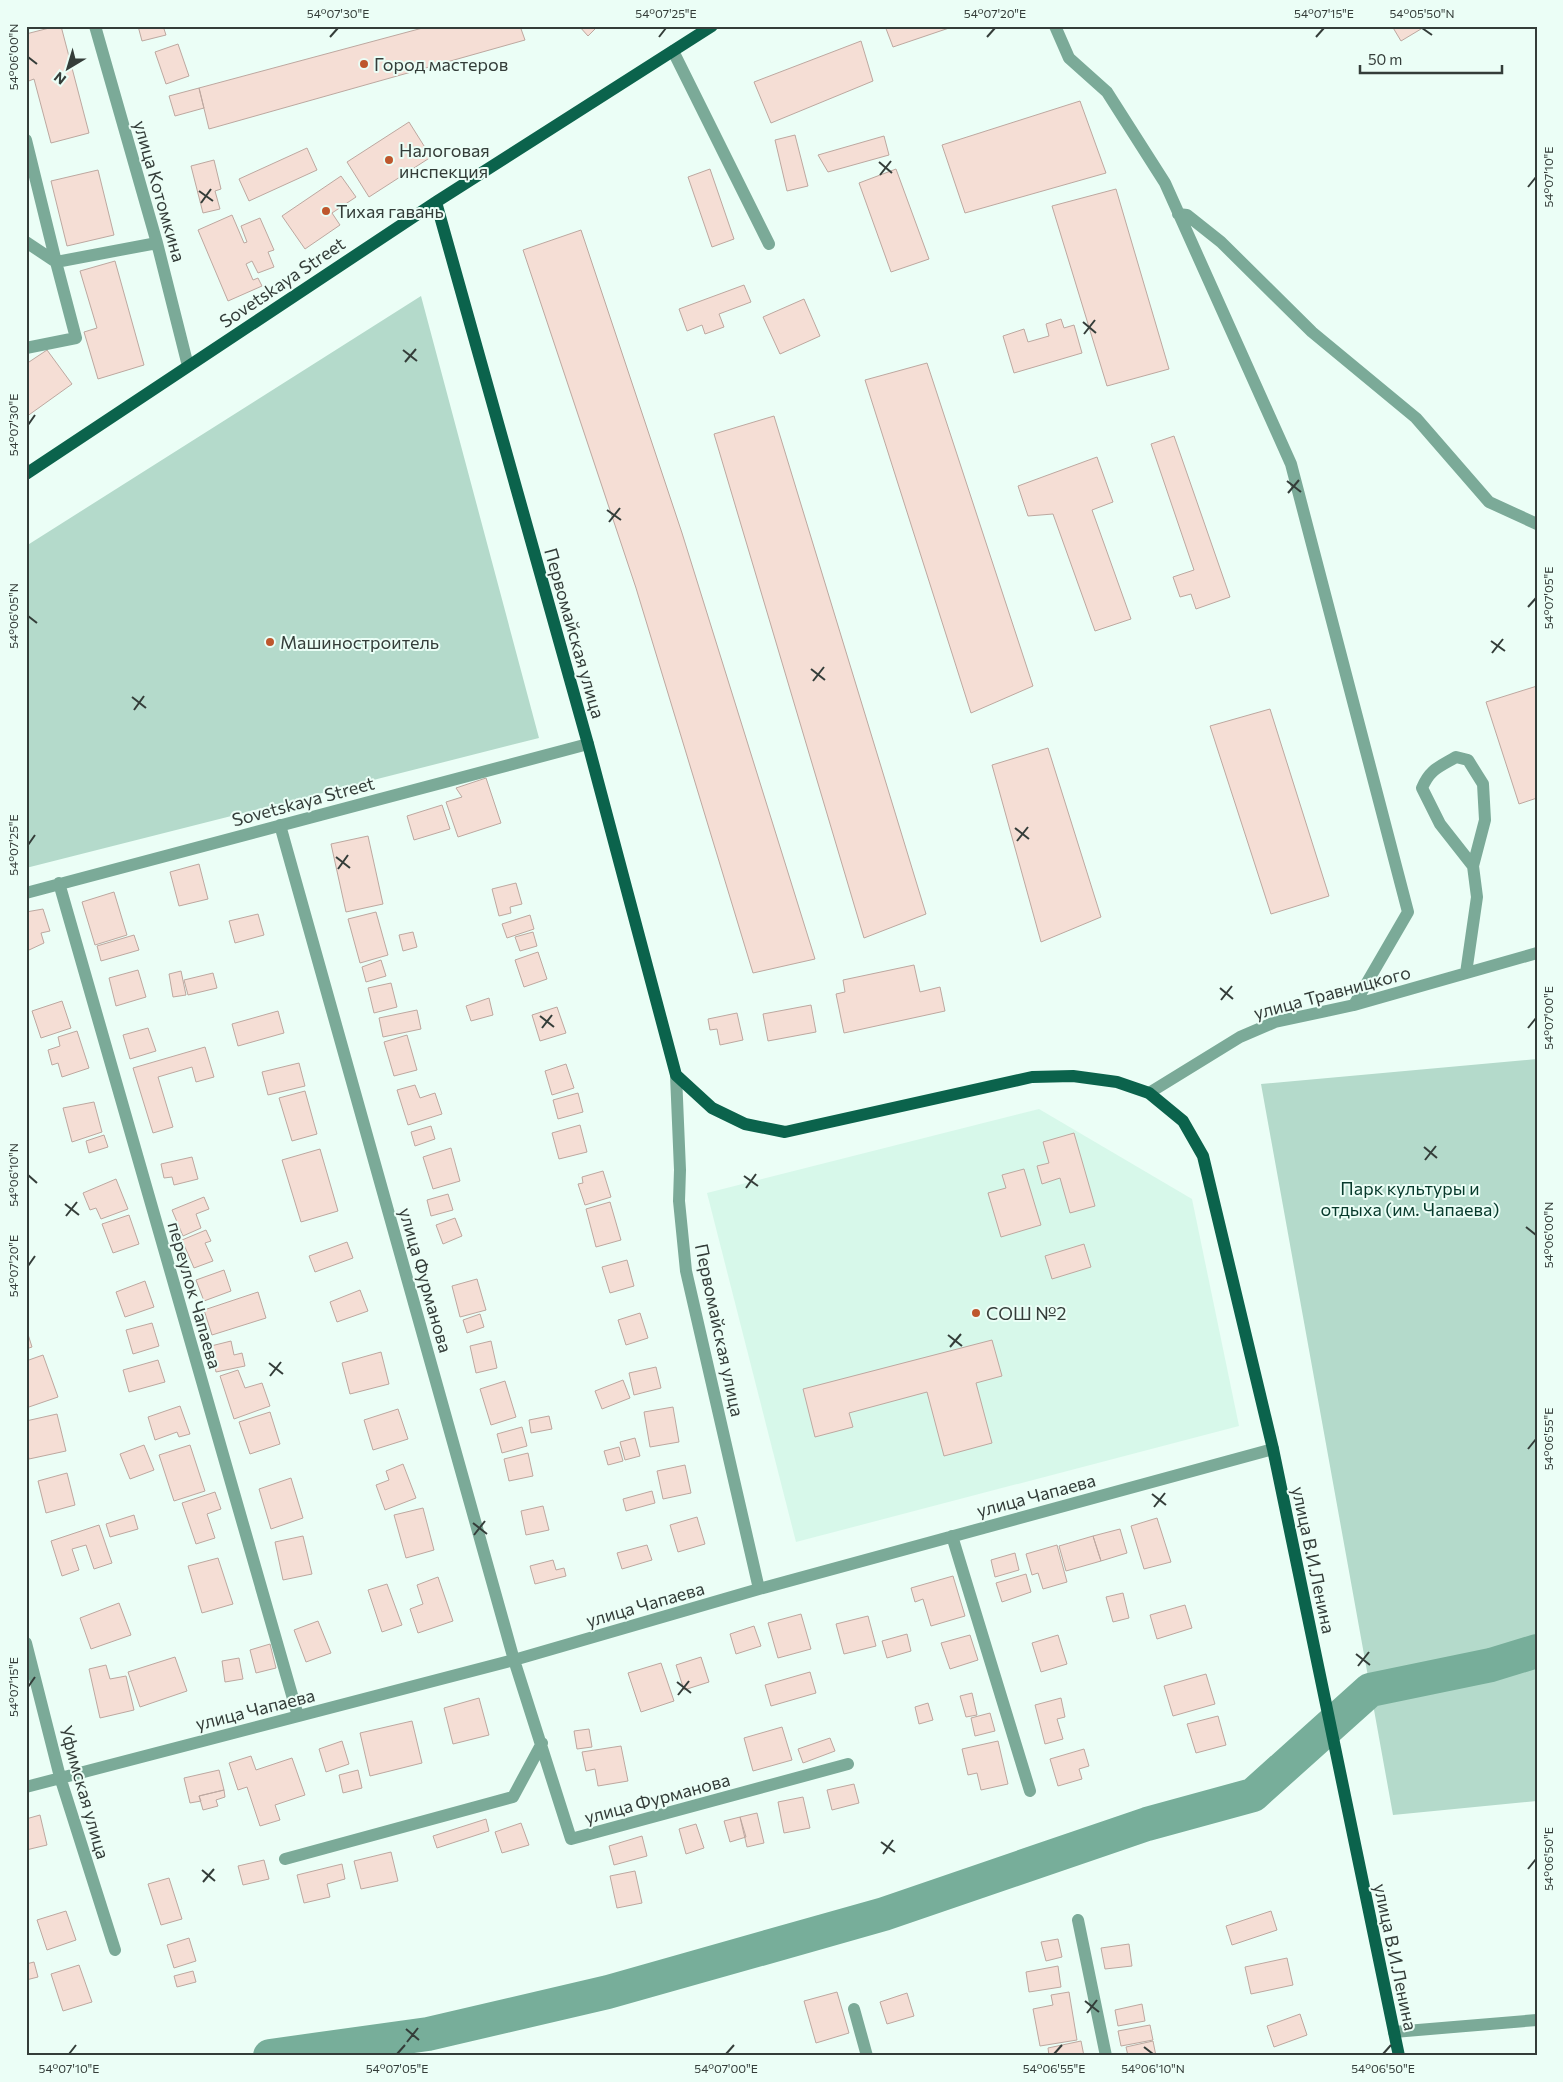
<svg xmlns="http://www.w3.org/2000/svg" width="1563" height="2082" viewBox="0 0 1563 2082" font-family="Commissioner,sans-serif">
	<style>
		.built { fill: #d7f8ea }
		.green { fill: #b4dacb }
		.lines { fill: none; stroke-linecap: round; stroke-linejoin: round }
		.river { stroke: #77ae9a; stroke-width: 34 }
		.building { fill: #f5ded5; stroke: #bda8a0 }
		.minor { stroke: #7baa98; stroke-width: 12 }
		.major { stroke: #0b634c; stroke-width: 12 }
		.ticks { fill: none; stroke: #343d39; stroke-width: 2 }
		.poi-dot { fill: #be572d; stroke: #ebfef6; stroke-width: 2 }
		.labels { text-anchor: middle; dominant-baseline: central; stroke-width: 4; stroke-linejoin: round; paint-order: stroke }
		.poi-label { font-size: 18px; fill: #343d39; stroke: #ebfef6; text-anchor: start }
		.street-label { font-size: 18px; fill: #343d39; stroke: #ebfef6 }
		.park-label { font-size: 18px; fill: #06392b; stroke: #ebfef6 }
		.neatline { fill: none; stroke: #343d39; stroke-width: 2 }
		.ticks-label { font-size: 12px; text-anchor: middle; fill: #343d39 }
	</style>
	<rect width="100%" height="100%" fill="#ebfef6"/>
	<path class="built" d="M1039,1109L1192,1199L1239,1426L796,1542L707,1193Z"/>
	<path class="green" d="M421,296L539,738L26,868V546Z
		M1537,1059V1801L1393,1815L1261,1084Z"/>
	<g class="lines">
		<path class="river" d="M270,2056L428,2034L608,1992L884,1914L1147,1824L1253,1795L1370,1690L1491,1665L1537,1651"/>
	</g>
	<path class="building" d="M57,26H61L89,133L51,143L34,79L26,82V34Z
		M138,26H163L166,35L142,41Z
		M430,26H520L525,40L209,129L199,88Z
		M579,26H598L588,36Z
		M885,26H955L893,47Z
		M1392,26H1426L1401,41Z
		M861,41L873,81L771,123L754,82Z
		M178,44L189,76L166,84L155,52Z
		M199,88L204,108L175,116L169,96Z
		M1080,101L1106,173L965,213L942,145Z
		M409,122L431,157L369,197L347,162Z
		M795,135L808,186L787,191L775,140Z
		M884,136L889,155L828,172L818,155Z
		M307,148L317,170L249,201L239,179Z
		M214,160L221,189L215,191L220,209L203,213L191,166Z
		M710,169L734,239L712,247L688,177Z
		M896,169L929,259L891,272L859,183Z
		M98,170L114,235L67,246L51,181Z
		M341,176L356,197L332,213L340,225L305,249L282,216Z
		M1116,189L1169,369L1107,386L1052,206Z
		M232,215L244,243L247,242L241,226L260,218L274,250L268,252L274,267L258,273L252,261L246,264L253,280L258,278L262,286L228,301L198,230Z
		M581,230L682,533L815,959L753,973L636,588L523,250Z
		M115,261L144,365L98,379L84,332L97,328L80,271Z
		M744,285L751,302L719,314L724,327L705,334L702,325L687,331L679,309Z
		M804,299L820,336L780,354L763,317Z
		M1061,319L1064,328L1074,325L1082,353L1014,373L1003,336L1024,329L1028,342L1049,336L1046,324Z
		M47,350L72,384L26,417V364Z
		M927,363L1033,686L971,713L865,380Z
		M774,416L926,914L864,938L714,434Z
		M1174,436L1230,597L1196,609L1191,594L1180,597L1173,577L1194,570L1151,444Z
		M1097,457L1113,502L1092,510L1131,619L1095,631L1053,514L1028,516L1018,486Z
		M1537,686V798L1519,804L1486,702Z
		M1270,709L1329,896L1271,914L1210,726Z
		M1048,748L1101,917L1041,942L992,765Z
		M486,778L501,823L458,837L446,802L462,797L456,788Z
		M442,805L450,829L414,840L407,816Z
		M368,836L383,904L346,912L331,844Z
		M199,864L208,899L179,906L170,872Z
		M516,883L522,904L510,907L511,913L499,916L492,889Z
		M114,892L127,935L95,945L82,902Z
		M43,909L50,931L41,933L44,943L29,950L26,941V912Z
		M376,912L388,955L360,963L348,919Z
		M258,914L264,935L235,943L229,921Z
		M530,915L534,929L507,938L502,924Z
		M413,932L417,947L403,951L399,935Z
		M533,932L537,946L520,951L515,937Z
		M134,935L139,950L101,961L97,946Z
		M538,952L547,979L524,987L515,960Z
		M381,960L386,976L366,982L362,967Z
		M914,965L920,992L940,987L945,1011L844,1033L836,994L845,992L843,980Z
		M138,970L146,997L116,1006L109,978Z
		M181,971L186,995L173,997L169,974Z
		M213,973L217,988L188,995L184,980Z
		M391,983L397,1007L374,1013L368,988Z
		M489,998L493,1015L471,1021L466,1006Z
		M62,1001L71,1028L41,1038L32,1011Z
		M811,1005L816,1032L768,1041L763,1014Z
		M557,1007L566,1033L540,1041L532,1015Z
		M417,1010L421,1029L383,1037L379,1018Z
		M278,1011L284,1033L238,1046L232,1024Z
		M737,1013L743,1040L720,1045L717,1029L710,1030L708,1019Z
		M148,1028L156,1051L130,1059L123,1035Z
		M77,1031L89,1068L62,1077L58,1063L52,1065L48,1050L60,1046L58,1037Z
		M407,1035L417,1070L394,1076L384,1042Z
		M205,1047L214,1077L196,1082L192,1067L158,1077L173,1127L153,1133L133,1068Z
		M299,1063L305,1086L268,1095L262,1072Z
		M566,1064L574,1088L552,1095L545,1071Z
		M415,1085L420,1098L435,1093L442,1114L408,1125L397,1090Z
		M305,1091L317,1134L292,1141L279,1098Z
		M578,1093L583,1112L558,1119L553,1100Z
		M94,1102L102,1132L72,1142L63,1108Z
		M580,1125L587,1152L559,1159L552,1133Z
		M431,1126L435,1139L415,1146L411,1132Z
		M1074,1133L1095,1206L1070,1213L1060,1178L1042,1184L1037,1166L1049,1163L1043,1142Z
		M104,1135L108,1147L89,1153L86,1141Z
		M451,1148L460,1181L433,1189L423,1157Z
		M320,1149L338,1211L301,1222L282,1160Z
		M192,1157L198,1179L174,1185L172,1177L164,1178L161,1164Z
		M1024,1169L1041,1225L1001,1237L988,1193L1006,1188L1002,1175Z
		M603,1171L611,1197L585,1205L578,1184L583,1183L582,1177Z
		M116,1179L128,1209L101,1219L96,1208L90,1210L83,1193Z
		M448,1194L453,1210L431,1216L427,1200Z
		M204,1197L209,1209L196,1214L201,1228L183,1236L172,1210Z
		M610,1202L621,1240L596,1247L586,1209Z
		M129,1215L139,1244L113,1253L102,1224Z
		M455,1218L462,1236L443,1244L436,1225Z
		M206,1230L211,1241L205,1243L213,1261L194,1268L182,1240Z
		M347,1242L353,1258L315,1272L309,1256Z
		M1084,1244L1091,1267L1052,1279L1045,1256Z
		M627,1260L634,1286L610,1293L602,1267Z
		M224,1270L231,1291L204,1301L196,1280Z
		M477,1279L486,1310L460,1317L452,1286Z
		M145,1281L154,1307L125,1317L116,1292Z
		M360,1290L368,1311L337,1322L330,1302Z
		M258,1292L266,1318L212,1335L204,1310Z
		M640,1313L648,1338L626,1345L618,1320Z
		M480,1314L484,1327L467,1333L463,1320Z
		M152,1323L159,1346L133,1354L126,1330Z
		M26,1328L32,1347L26,1349Z
		M992,1340L1002,1376L976,1383L992,1443L944,1456L927,1392L849,1413L853,1427L815,1437L803,1389Z
		M231,1341L234,1355L242,1353L245,1366L216,1372L211,1346Z
		M491,1341L497,1368L476,1373L470,1346Z
		M381,1352L389,1384L350,1394L342,1363Z
		M43,1355L58,1397L26,1408V1361Z
		M158,1360L165,1382L129,1392L123,1370Z
		M656,1367L661,1388L634,1395L629,1373Z
		M238,1370L245,1388L262,1383L270,1406L234,1419L220,1376Z
		M623,1380L630,1398L602,1409L595,1391Z
		M505,1381L516,1417L491,1425L480,1389Z
		M180,1406L190,1434L179,1437L177,1432L155,1440L148,1417Z
		M673,1407L679,1442L650,1447L644,1412Z
		M398,1409L408,1439L373,1450L364,1420Z
		M270,1412L280,1444L250,1454L239,1422Z
		M57,1414L66,1451L29,1459L26,1446V1421Z
		M549,1416L552,1429L531,1433L529,1420Z
		M522,1427L527,1446L502,1453L497,1434Z
		M635,1438L640,1456L625,1460L620,1442Z
		M144,1445L154,1470L130,1479L120,1454Z
		M190,1445L205,1491L174,1501L159,1455Z
		M619,1447L623,1461L608,1465L604,1451Z
		M528,1453L533,1476L509,1481L504,1459Z
		M403,1464L416,1498L385,1510L376,1485L389,1480L386,1471Z
		M685,1465L691,1493L663,1499L657,1471Z
		M67,1473L75,1505L46,1513L38,1481Z
		M291,1478L303,1518L271,1529L259,1489Z
		M652,1491L655,1503L626,1511L623,1499Z
		M215,1492L221,1509L207,1514L215,1538L196,1544L182,1503Z
		M543,1506L549,1530L526,1535L521,1511Z
		M423,1508L434,1550L406,1558L394,1515Z
		M134,1515L138,1529L110,1537L106,1524Z
		M697,1517L705,1544L678,1552L670,1525Z
		M1157,1518L1171,1562L1144,1569L1131,1526Z
		M99,1525L112,1563L94,1569L86,1545L72,1549L79,1570L62,1576L51,1541Z
		M1120,1529L1127,1553L1101,1561L1093,1536Z
		M303,1536L312,1574L283,1580L275,1542Z
		M1093,1536L1101,1561L1066,1571L1059,1546Z
		M647,1545L652,1560L622,1569L617,1553Z
		M1057,1545L1067,1582L1043,1589L1038,1573L1032,1575L1026,1554Z
		M1015,1553L1019,1570L995,1577L991,1560Z
		M218,1558L233,1604L202,1613L188,1566Z
		M553,1560L556,1570L564,1568L566,1576L535,1584L530,1566Z
		M1026,1574L1031,1592L1002,1602L996,1583Z
		M953,1576L965,1616L931,1626L923,1599L915,1602L911,1588Z
		M438,1577L453,1621L418,1633L410,1609L423,1604L417,1585Z
		M387,1584L402,1625L382,1632L368,1590Z
		M1123,1593L1129,1618L1113,1622L1106,1597Z
		M119,1603L131,1635L91,1649L80,1618Z
		M1185,1605L1192,1628L1157,1639L1150,1615Z
		M801,1614L811,1649L778,1658L768,1623Z
		M868,1616L876,1646L844,1654L836,1624Z
		M318,1621L331,1653L306,1662L294,1630Z
		M754,1626L761,1646L736,1654L730,1634Z
		M907,1634L911,1651L887,1658L882,1641Z
		M970,1635L978,1660L950,1669L941,1643Z
		M1058,1635L1067,1664L1041,1672L1032,1643Z
		M270,1644L276,1668L256,1673L250,1650Z
		M175,1657L187,1691L140,1707L128,1672Z
		M701,1657L709,1682L684,1690L676,1665Z
		M239,1658L243,1679L225,1682L222,1661Z
		M661,1663L674,1701L641,1712L628,1673Z
		M106,1665L110,1679L126,1676L134,1710L100,1718L89,1669Z
		M810,1672L816,1693L771,1706L765,1685Z
		M1206,1674L1215,1704L1173,1716L1164,1686Z
		M972,1693L977,1715L966,1717L960,1696Z
		M479,1698L489,1735L453,1744L444,1708Z
		M1061,1698L1065,1717L1057,1719L1063,1739L1045,1744L1035,1705Z
		M928,1703L933,1720L919,1724L915,1707Z
		M990,1713L995,1731L975,1736L971,1718Z
		M1218,1716L1226,1745L1196,1753L1187,1724Z
		M412,1721L422,1763L370,1776L360,1733Z
		M782,1727L792,1760L753,1771L744,1738Z
		M589,1729L592,1747L577,1749L574,1731Z
		M830,1738L835,1751L803,1763L798,1749Z
		M342,1741L349,1764L326,1772L319,1749Z
		M998,1741L1008,1784L981,1790L977,1773L968,1775L962,1749Z
		M621,1746L628,1781L598,1786L595,1769L586,1771L582,1752Z
		M1084,1749L1089,1766L1079,1769L1082,1779L1058,1786L1050,1759Z
		M251,1756L256,1770L292,1758L305,1795L275,1805L280,1820L260,1826L247,1787L238,1790L229,1763Z
		M219,1770L224,1790L199,1796L201,1801L190,1803L184,1778Z
		M358,1770L362,1788L343,1793L339,1775Z
		M854,1784L859,1803L832,1810L827,1790Z
		M224,1790L225,1797L216,1800L218,1806L203,1810L199,1796Z
		M803,1797L810,1828L784,1833L778,1802Z
		M757,1813L764,1843L747,1847L740,1817Z
		M40,1815L47,1845L26,1850V1819Z
		M740,1817L746,1837L730,1842L724,1821Z
		M486,1819L489,1831L437,1848L433,1836Z
		M521,1823L529,1845L502,1853L495,1832Z
		M696,1824L704,1848L686,1854L679,1829Z
		M642,1836L647,1856L614,1865L609,1846Z
		M391,1852L398,1881L361,1889L354,1861Z
		M264,1860L269,1879L243,1885L238,1866Z
		M342,1864L345,1879L327,1884L330,1897L304,1903L297,1875Z
		M635,1871L642,1903L617,1908L610,1876Z
		M169,1878L182,1919L161,1925L148,1884Z
		M66,1911L76,1940L47,1950L37,1920Z
		M1271,1911L1277,1930L1232,1945L1226,1926Z
		M189,1938L196,1961L174,1968L167,1945Z
		M1058,1939L1062,1957L1046,1961L1041,1942Z
		M1129,1944L1132,1966L1105,1969L1101,1948Z
		M1287,1958L1293,1985L1251,1994L1245,1967Z
		M34,1962L38,1977L26,1980V1964Z
		M79,1965L92,2002L63,2011L51,1974Z
		M1058,1966L1061,1987L1029,1992L1026,1972Z
		M193,1971L196,1982L177,1987L174,1976Z
		M837,1992L849,2033L816,2043L804,2001Z
		M1069,1992L1077,2040L1040,2046L1033,2009L1053,2005L1051,1995Z
		M907,1993L914,2016L887,2024L880,2002Z
		M1142,2004L1145,2021L1118,2026L1115,2010Z
		M1300,2014L1307,2035L1274,2047L1267,2026Z
		M1150,2025L1153,2040L1121,2046L1118,2031Z
		M1081,2041L1084,2056H1049L1048,2048Z
		M1153,2041L1156,2056H1128L1126,2047Z"/>
	<g class="lines">
		<path class="minor" d="M95,26L157,243L188,366
			M1055,26L1069,58L1107,92L1165,183L1291,464L1408,912L1354,1005
			M673,51L769,244
			M26,140L56,262
			M1178,214L1187,215L1221,242L1312,332L1416,418L1489,502L1537,524
			M26,242L56,262
			M26,348L76,338L56,262L157,243
			M280,825L514,1660L571,1839L848,1764
			M59,883L298,1716
			M26,893L588,744
			M1466,973L1477,897L1473,866L1485,820L1483,784L1468,760L1456,757C1439,767 1430,769 1422,788L1440,824L1473,866
			M676,1075L680,1170L679,1201L686,1271L759,1589
			M1149,1093L1240,1037L1275,1022L1354,1005L1537,953
			M952,1536L1030,1791
			M26,1643L60,1777L115,1950
			M26,1787L514,1660L759,1589L1273,1449
			M285,1859L513,1797L542,1743
			M1078,1920L1106,2056
			M854,2009L867,2056
			M1394,2032L1537,2020"/>
		<path class="major" d="M436,202L588,744L676,1075L712,1108L745,1124L785,1132L1032,1077L1073,1076L1117,1082L1149,1093L1183,1121L1203,1156L1273,1449L1399,2056
			M26,474L436,202L712,26"/>
	</g>
	<path class="ticks" d="M1422,28L1432,35M330,37L338,28M659,37L666,28M987,37L995,28M1316,37L1324,28M28,57L37,64M879,162L892,173M880,175L891,161M1528,187L1536,177M199,191L213,201M201,203L211,189M1083,322L1096,333M1084,334L1095,320M403,350L417,361M405,362L416,349M28,425L35,415M1287,481L1301,492M1288,493L1299,480M607,510L621,520M609,522L620,508M1528,607L1536,598M28,616L37,623M1491,641L1505,651M1492,653L1503,639M811,669L825,680M813,681L824,667M132,697L146,708M134,710L144,696M1015,828L1029,839M1017,841L1028,827M28,845L35,835M336,857L350,868M338,869L348,855M1220,988L1233,999M1221,1000L1232,986M540,1016L554,1027M542,1028L552,1015M1528,1028L1536,1018M1424,1147L1437,1158M1425,1160L1436,1146M28,1175L37,1183M744,1176L758,1186M746,1188L756,1174M65,1204L79,1215M66,1216L77,1202M1526,1227L1536,1235M28,1266L35,1256M948,1335L962,1346M950,1347L961,1334M269,1363L283,1374M270,1376L281,1362M1528,1449L1536,1439M1152,1494L1166,1505M1154,1507L1165,1493M473,1523L487,1534M474,1535L485,1521M1356,1654L1370,1665M1358,1666L1369,1652M677,1682L691,1693M28,1687L35,1677M678,1695L689,1681M881,1842L895,1852M883,1854L893,1840M1528,1869L1536,1859M202,1870L215,1881M203,1882L214,1869M1085,2001L1099,2012M1087,2013L1097,2000M406,2029L419,2040M407,2042L418,2028M1144,2047L1153,2054M69,2054L76,2045M397,2054L405,2045M726,2054L734,2045M1054,2054L1062,2045M1383,2054L1391,2045"/>
	<g class="poi-dot">
		<circle cx="364" cy="64" r="5"/>
		<circle cx="389" cy="160" r="5"/>
		<circle cx="326" cy="211" r="5"/>
		<circle cx="270" cy="642" r="5"/>
		<circle cx="976" cy="1313" r="5"/>
	</g>
	<g class="labels">
		<g class="poi-label">
			<text x="374" y="64">Город мастеров</text>
			<text x="399" y="150">Налоговая<tspan x="399" dy="21">инспекция</tspan></text>
			<text x="336" y="211">Тихая гавань</text>
			<text x="280" y="642">Машиностроитель</text>
			<text x="986" y="1313">СОШ №2</text>
		</g>
		<g class="street-label">
			<text transform="translate(160 191) rotate(74)">улица Котомкина</text>
			<text transform="translate(282 282) rotate(-34)">Sovetskaya Street</text>
			<text transform="translate(575 633) rotate(74)">Первомайская улица</text>
			<text transform="translate(303 801) rotate(-15)">Sovetskaya Street</text>
			<text transform="translate(1332 992) rotate(-15)">улица Травницкого</text>
			<text transform="translate(426 1280) rotate(74)">улица Фурманова</text>
			<text transform="translate(195 1295) rotate(74)">переулок Чапаева</text>
			<text transform="translate(720 1330) rotate(78)">Первомайская улица</text>
			<text transform="translate(1036 1495) rotate(-15)">улица Чапаева</text>
			<text transform="translate(1314 1560) rotate(78)">улица В.И.Ленина</text>
			<text transform="translate(645 1604) rotate(-16)">улица Чапаева</text>
			<text transform="translate(255 1709) rotate(-14)">улица Чапаева</text>
			<text transform="translate(85 1792) rotate(74)">Уфимская улица</text>
			<text transform="translate(657 1798) rotate(-15)">улица Фурманова</text>
			<text transform="translate(1396 1957) rotate(78)">улица В.И.Ленина</text>
		</g>
		<g class="park-label">
			<text x="1410" y="1188">Парк культуры и<tspan x="1410" dy="21">отдыха (им. Чапаева)</tspan></text>
		</g>
	</g>
	<rect width="1563" height="2082" fill="none" stroke="#ebfef6" stroke-width="55"/>
	<g transform="translate(68 68) rotate(218)" stroke="#ebfef6" stroke-width="4" paint-order="stroke">
	<path d="M0-4L9 19L0 12L-9 19Z" fill="#343d39"/>
	<text y="-8" font-size="14" font-weight="bold" text-anchor="middle" fill="#343d39">N</text>
	</g>
	<path d="M1360 65v8h142v-8" fill="none" stroke="#343d39" stroke-width="2.5"/>
	<text x="1368" y="65" font-size="15" fill="#343d39" stroke="#ebfef6" stroke-width="4" paint-order="stroke">50 m</text>
	<rect x="28" y="28" width="1508" height="2026" class="neatline"/>
	<g class="ticks-label">
		<text x="338" y="18">54°07'30"E</text>
		<text x="666" y="18">54°07'25"E</text>
		<text x="995" y="18">54°07'20"E</text>
		<text x="1324" y="18">54°07'15"E</text>
		<text x="1422" y="18">54°05'50"N</text>
		<text transform="translate(14 57) rotate(-90)" y="4">54°06'00"N</text>
		<text transform="translate(1549 177) rotate(-90)" y="4">54°07'10"E</text>
		<text transform="translate(14 425) rotate(-90)" y="4">54°07'30"E</text>
		<text transform="translate(1549 598) rotate(-90)" y="4">54°07'05"E</text>
		<text transform="translate(14 616) rotate(-90)" y="4">54°06'05"N</text>
		<text transform="translate(14 845) rotate(-90)" y="4">54°07'25"E</text>
		<text transform="translate(1549 1018) rotate(-90)" y="4">54°07'00"E</text>
		<text transform="translate(14 1175) rotate(-90)" y="4">54°06'10"N</text>
		<text transform="translate(1549 1235) rotate(-90)" y="4">54°06'00"N</text>
		<text transform="translate(14 1266) rotate(-90)" y="4">54°07'20"E</text>
		<text transform="translate(1549 1439) rotate(-90)" y="4">54°06'55"E</text>
		<text transform="translate(14 1687) rotate(-90)" y="4">54°07'15"E</text>
		<text transform="translate(1549 1859) rotate(-90)" y="4">54°06'50"E</text>
		<text x="69" y="2073">54°07'10"E</text>
		<text x="397" y="2073">54°07'05"E</text>
		<text x="726" y="2073">54°07'00"E</text>
		<text x="1054" y="2073">54°06'55"E</text>
		<text x="1153" y="2073">54°06'10"N</text>
		<text x="1383" y="2073">54°06'50"E</text>
	</g>
</svg>
